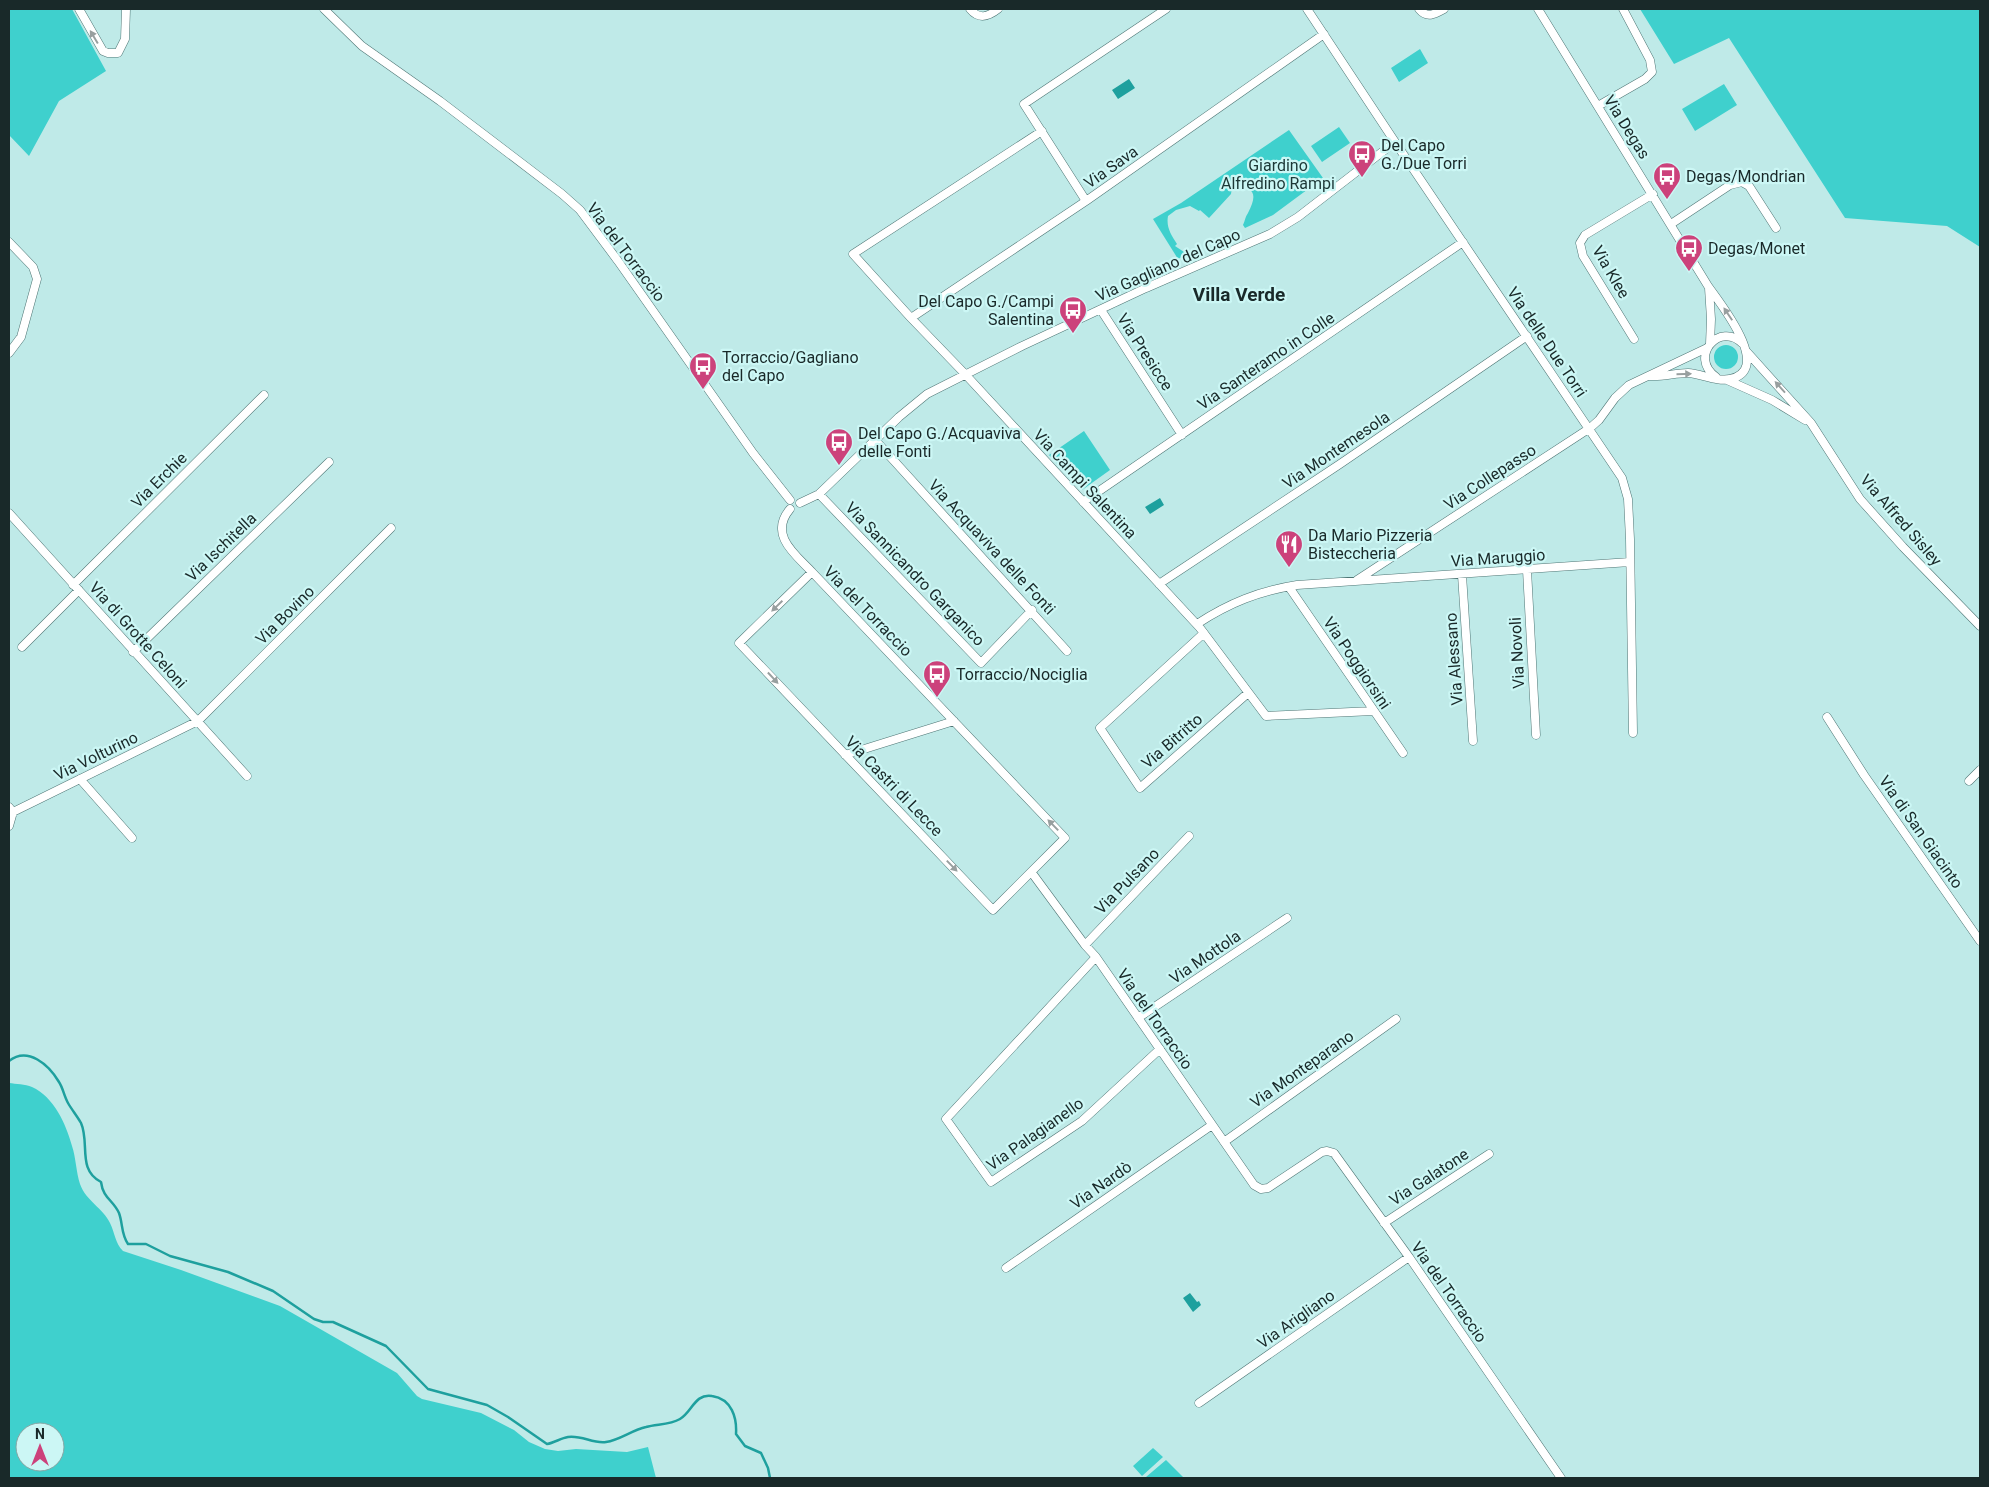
<svg xmlns="http://www.w3.org/2000/svg" width="1989" height="1487" viewBox="0 0 1989 1487" font-family="Roboto,sans-serif">
	<style>
		.green { fill: #3fd0cd; fill-rule: evenodd }
		.water { fill: #1ea09e }
		.lines { fill: none; stroke-linecap: round; stroke-linejoin: round }
		.stream { stroke: #1ea09e; stroke-width: 2.5 }
		.minor-casing { stroke: #4f7675; stroke-width: 9 }
		.minor { stroke: #fff; stroke-width: 8 }
		.oneway { fill: #989f9f }
		.labels { text-anchor: middle; dominant-baseline: central; stroke-width: 4.5; stroke-linejoin: round; paint-order: stroke }
		.street-label { font-size: 16px; fill: #192929; stroke: #ccf7f5 }
		.poi-label { font-size: 16px; fill: #192929; stroke: #ccf7f5; text-anchor: start }
		.park-label { font-size: 16px; fill: #1d3736; stroke: #ccf7f5 }
		.quarter-label { font-size: 19px; font-weight: bold; fill: #192929; stroke: #ccf7f5 }
	</style>
	<rect width="100%" height="100%" fill="#bfeae8"/>
	<path class="green" d="M9,9H72L106,71L59,101L29,156L9,135Z
		M1640,9H1980V247L1947,226L1845,218L1729,38L1674,64Z
		M1420,49L1428,63L1399,82L1391,68Z
		M1724,84L1737,105L1695,131L1682,109Z
		M1339,127L1350,143L1322,162L1311,146Z
		M1289,130L1323,178L1273,215L1245,228L1243,225C1245,221 1245,217 1248,213C1257,195 1256,188 1235,185L1232,187L1231,194L1209,218L1200,210L1199,211L1190,206L1176,210L1168,216C1166,227 1171,235 1177,244L1175,246L1187,254L1178,259L1153,219L1181,203Z
		M1714 357a12 12 0 1 1 24 0a12 12 0 1 1-24 0Z
		M1084,431L1110,470L1082,490L1049,455Z
		M9,1083C16,1084 25,1084 32,1087C54,1097 66,1124 72,1146C76,1158 76,1172 80,1184C86,1201 103,1208 110,1223C115,1233 115,1243 123,1251L181,1270L280,1306L397,1373L417,1396L422,1399L481,1413L514,1430L529,1442L545,1449L558,1451L576,1449L627,1452L648,1447L656,1478H9ZM25,1432H55V1462H25Z
		M1153,1448L1163,1457L1142,1476L1133,1466Z
		M1166,1460L1184,1478H1147L1146,1477Z"/>
	<path class="water" d="M1129,79L1135,88L1118,99L1112,90Z
		M1160,498L1164,505L1150,514L1145,507Z
		M1190,1293L1197,1302L1199,1301L1201,1305L1193,1312L1183,1298Z"/>
	<g class="lines">
		<path class="stream" d="M9,1061C28,1046 49,1065 59,1082C63,1088 64,1096 68,1103C72,1110 77,1116 81,1123C90,1143 77,1170 101,1182C103,1198 113,1200 119,1213C123,1224 121,1234 128,1244H146L170,1256L228,1272L273,1291L314,1319L323,1322H333L386,1346L428,1389L487,1405L508,1417L547,1444C554,1443 561,1438 568,1437C582,1435 593,1444 606,1442C620,1440 632,1430 646,1427C657,1424 670,1425 680,1419C692,1412 695,1393 712,1396C732,1399 737,1418 736,1434L745,1446L761,1453L768,1468L770,1478"/>
		<g class="minor-casing">
			<path id="minor" d="M79,9L103,51L108,53H118L125,39L126,9
				M324,9L362,46L440,101L562,194L580,210L618,261L753,453L790,500
				M970,9C979,20 988,17 998,9
				M1307,9L1395,142L1622,478L1628,499L1630,539L1633,733
				M1419,9C1427,19 1435,14 1444,9
				M1538,9L1708,286C1720,303 1774,370 1730,379C1717,382 1702,374 1688,373C1675,373 1663,377 1650,376
				M1598,106L1645,79L1652,72L1650,60L1623,9
				M1042,131L853,254L911,318L965,374L1200,628L1266,716L1373,711
				M1086,201L1024,104L1166,9
				M1671,224L1730,185L1742,182L1749,186L1776,228
				M9,242L33,267L37,279L21,337L9,353
				M1709,288L1711,319L1710,344
				M1101,310L1182,435
				M911,318L1086,201L1324,34
				M1634,339L1583,256L1580,243L1585,235L1653,194
				M1747,352L1811,423L1860,499L1903,547L1980,626
				M1716,377C1688,357 1720,320 1743,344
				M1727,380L1772,400L1805,420
				M876,441L1067,651
				M819,494L981,663L1032,610
				M1083,502L1463,242
				M800,503L819,494L899,417L927,394L1022,346L1146,288L1270,234L1298,217L1395,142
				M790,509C768,535 796,555 812,572L1065,838L993,910L739,643L812,572
				M9,513L247,776
				M1527,570L1536,735
				M1462,575L1473,741
				M1357,580L1590,428L1599,420L1615,398L1629,385L1707,348
				M1159,584L1340,464L1527,336
				M73,585L264,395
				M1289,587L1403,753
				M1197,624C1229,603 1259,591 1297,585L1630,562
				M1204,633L1100,728L1140,788L1248,693
				M22,647L79,590
				M133,652L329,462
				M1827,717L1864,775L1980,941
				M845,755L954,721
				M80,779L132,838
				M1969,781L1980,770
				M9,807L13,812L198,721L391,528
				M9,826L13,812
				M1032,873L1085,945L1096,957L1254,1185L1261,1189L1268,1188L1322,1152L1327,1151L1334,1153L1409,1257L1561,1478
				M1085,945L1189,836
				M1096,957L946,1119L991,1182L1082,1121L1160,1049
				M1138,1018L1287,918
				M1224,1142L1396,1019
				M1384,1223L1489,1154
				M1006,1268L1212,1125
				M1199,1403L1409,1257"/>
		</g>
		<use href="#minor" class="minor"/>
	</g>
	<defs><path id="oneway-solid" d="M-6-.8H1V-3.2L6.5 0L1 3.2V.8H-6Z" transform="scale(1.25)"/></defs>
	<g class="oneway">
		<use href="#oneway-solid" transform="translate(94 37) rotate(-121)"/>
		<use href="#oneway-solid" transform="translate(1728 314) rotate(-124)"/>
		<use href="#oneway-solid" transform="translate(1684 374) rotate(-1)"/>
		<use href="#oneway-solid" transform="translate(1780 387) rotate(-132)"/>
		<use href="#oneway-solid" transform="translate(777 606) rotate(136)"/>
		<use href="#oneway-solid" transform="translate(773 678) rotate(47)"/>
		<use href="#oneway-solid" transform="translate(1053 825) rotate(-134)"/>
		<use href="#oneway-solid" transform="translate(952 866) rotate(46)"/>
	</g>
	<defs>
		<g id="bus-pin" transform="scale(1.4375)"><path d="M0 17L-7.5 6A9.5 9.5 0 1 1 7.5 6Z" fill="#cc427b" stroke="#ccf7f5"/><path d="M-5-6H5V4H4V6H2V4H-2V6H-4V4H-5ZM-3.5-4V0h7V-4ZM-3.5 1.2v1.5H-2V1.2ZM2 1.2v1.5H3.5V1.2Z" fill="#fff"/></g>
		<g id="restaurant-pin" transform="scale(1.4375)"><path d="M0 17L-7.5 6A9.5 9.5 0 1 1 7.5 6Z" fill="#cc427b" stroke="#ccf7f5"/><path d="M-5-6h1v4h1v-4h1v4h1v-4h1v5L-1.5 .5V6h-2V.5L-5-1ZM5-6V6H3V1.5H1.5Q1.5-4 5-6Z" fill="#fff"/></g>
	</defs>
	<g fill-rule="evenodd">
		<use href="#bus-pin" x="1362" y="154"/>
		<use href="#bus-pin" x="1667" y="176"/>
		<use href="#bus-pin" x="1689" y="248"/>
		<use href="#bus-pin" x="1073" y="310"/>
		<use href="#bus-pin" x="703" y="366"/>
		<use href="#bus-pin" x="839" y="442"/>
		<use href="#restaurant-pin" x="1289" y="544"/>
		<use href="#bus-pin" x="937" y="674"/>
	</g>
	<g class="labels">
		<g class="street-label">
			<text transform="translate(1627 127) rotate(58)">Via Degas</text>
			<text transform="translate(1111 167) rotate(-35)">Via Sava</text>
			<text transform="translate(626 252) rotate(53)">Via del Torraccio</text>
			<text transform="translate(1168 265) rotate(-24)">Via Gagliano del Capo</text>
			<text transform="translate(1611 272) rotate(60)">Via Klee</text>
			<text transform="translate(1547 342) rotate(56)">Via delle Due Torri</text>
			<text transform="translate(1145 352) rotate(57)">Via Presicce</text>
			<text transform="translate(1266 361) rotate(-34)">Via Santeramo in Colle</text>
			<text transform="translate(1336 450) rotate(-34)">Via Montemesola</text>
			<text transform="translate(1490 477) rotate(-33)">Via Collepasso</text>
			<text transform="translate(159 480) rotate(-45)">Via Erchie</text>
			<text transform="translate(1085 484) rotate(47)">Via Campi Salentina</text>
			<text transform="translate(1901 520) rotate(49)">Via Alfred Sisley</text>
			<text transform="translate(221 547) rotate(-44)">Via Ischitella</text>
			<text transform="translate(992 547) rotate(47)">Via Acquaviva delle Fonti</text>
			<text transform="translate(1498 558) rotate(-4)">Via Maruggio</text>
			<text transform="translate(915 574) rotate(46)">Via Sannicandro Garganico</text>
			<text transform="translate(868 611) rotate(46)">Via del Torraccio</text>
			<text transform="translate(285 615) rotate(-45)">Via Bovino</text>
			<text transform="translate(138 635) rotate(48)">Via di Grotte Celoni</text>
			<text transform="translate(1517 653) rotate(-93)">Via Novoli</text>
			<text transform="translate(1454 659) rotate(-94)">Via Alessano</text>
			<text transform="translate(1357 663) rotate(56)">Via Poggiorsini</text>
			<text transform="translate(1172 741) rotate(-41)">Via Bitritto</text>
			<text transform="translate(96 756) rotate(-26)">Via Volturino</text>
			<text transform="translate(894 786) rotate(46)">Via Castri di Lecce</text>
			<text transform="translate(1921 832) rotate(55)">Via di San Giacinto</text>
			<text transform="translate(1127 881) rotate(-46)">Via Pulsano</text>
			<text transform="translate(1205 957) rotate(-34)">Via Mottola</text>
			<text transform="translate(1155 1019) rotate(55)">Via del Torraccio</text>
			<text transform="translate(1302 1069) rotate(-35)">Via Monteparano</text>
			<text transform="translate(1035 1134) rotate(-35)">Via Palagianello</text>
			<text transform="translate(1429 1177) rotate(-33)">Via Galatone</text>
			<text transform="translate(1101 1185) rotate(-35)">Via Nardò</text>
			<text transform="translate(1449 1292) rotate(55)">Via del Torraccio</text>
			<text transform="translate(1296 1319) rotate(-35)">Via Arigliano</text>
		</g>
		<g class="poi-label">
			<text x="1381" y="145">Del Capo<tspan x="1381" dy="18">G./Due Torri</tspan></text>
			<text x="1686" y="176">Degas/Mondrian</text>
			<text x="1708" y="248">Degas/Monet</text>
			<text x="1054" y="301" text-anchor="end">Del Capo G./Campi<tspan x="1054" dy="18">Salentina</tspan></text>
			<text x="722" y="357">Torraccio/Gagliano<tspan x="722" dy="18">del Capo</tspan></text>
			<text x="858" y="433">Del Capo G./Acquaviva<tspan x="858" dy="18">delle Fonti</tspan></text>
			<text x="1308" y="535">Da Mario Pizzeria<tspan x="1308" dy="18">Bisteccheria</tspan></text>
			<text x="956" y="674">Torraccio/Nociglia</text>
		</g>
		<g class="park-label">
			<text x="1278" y="165">Giardino<tspan x="1278" dy="18">Alfredino Rampi</tspan></text>
		</g>
		<g class="quarter-label">
			<text x="1239" y="294">Villa Verde</text>
		</g>
	</g>
	<rect width="1989" height="1487" fill="none" stroke="#192929" stroke-width="20"/>
	<g transform="translate(40 1447)"><circle r="24" fill="#ccf7f5" stroke="#84a5a3"/>
	<path d="M0-4L9 19L0 12L-9 19Z" fill="#cc427b"/>
	<text y="-8" font-size="14" font-weight="bold" text-anchor="middle" fill="#192929">N</text>
	</g>
</svg>
